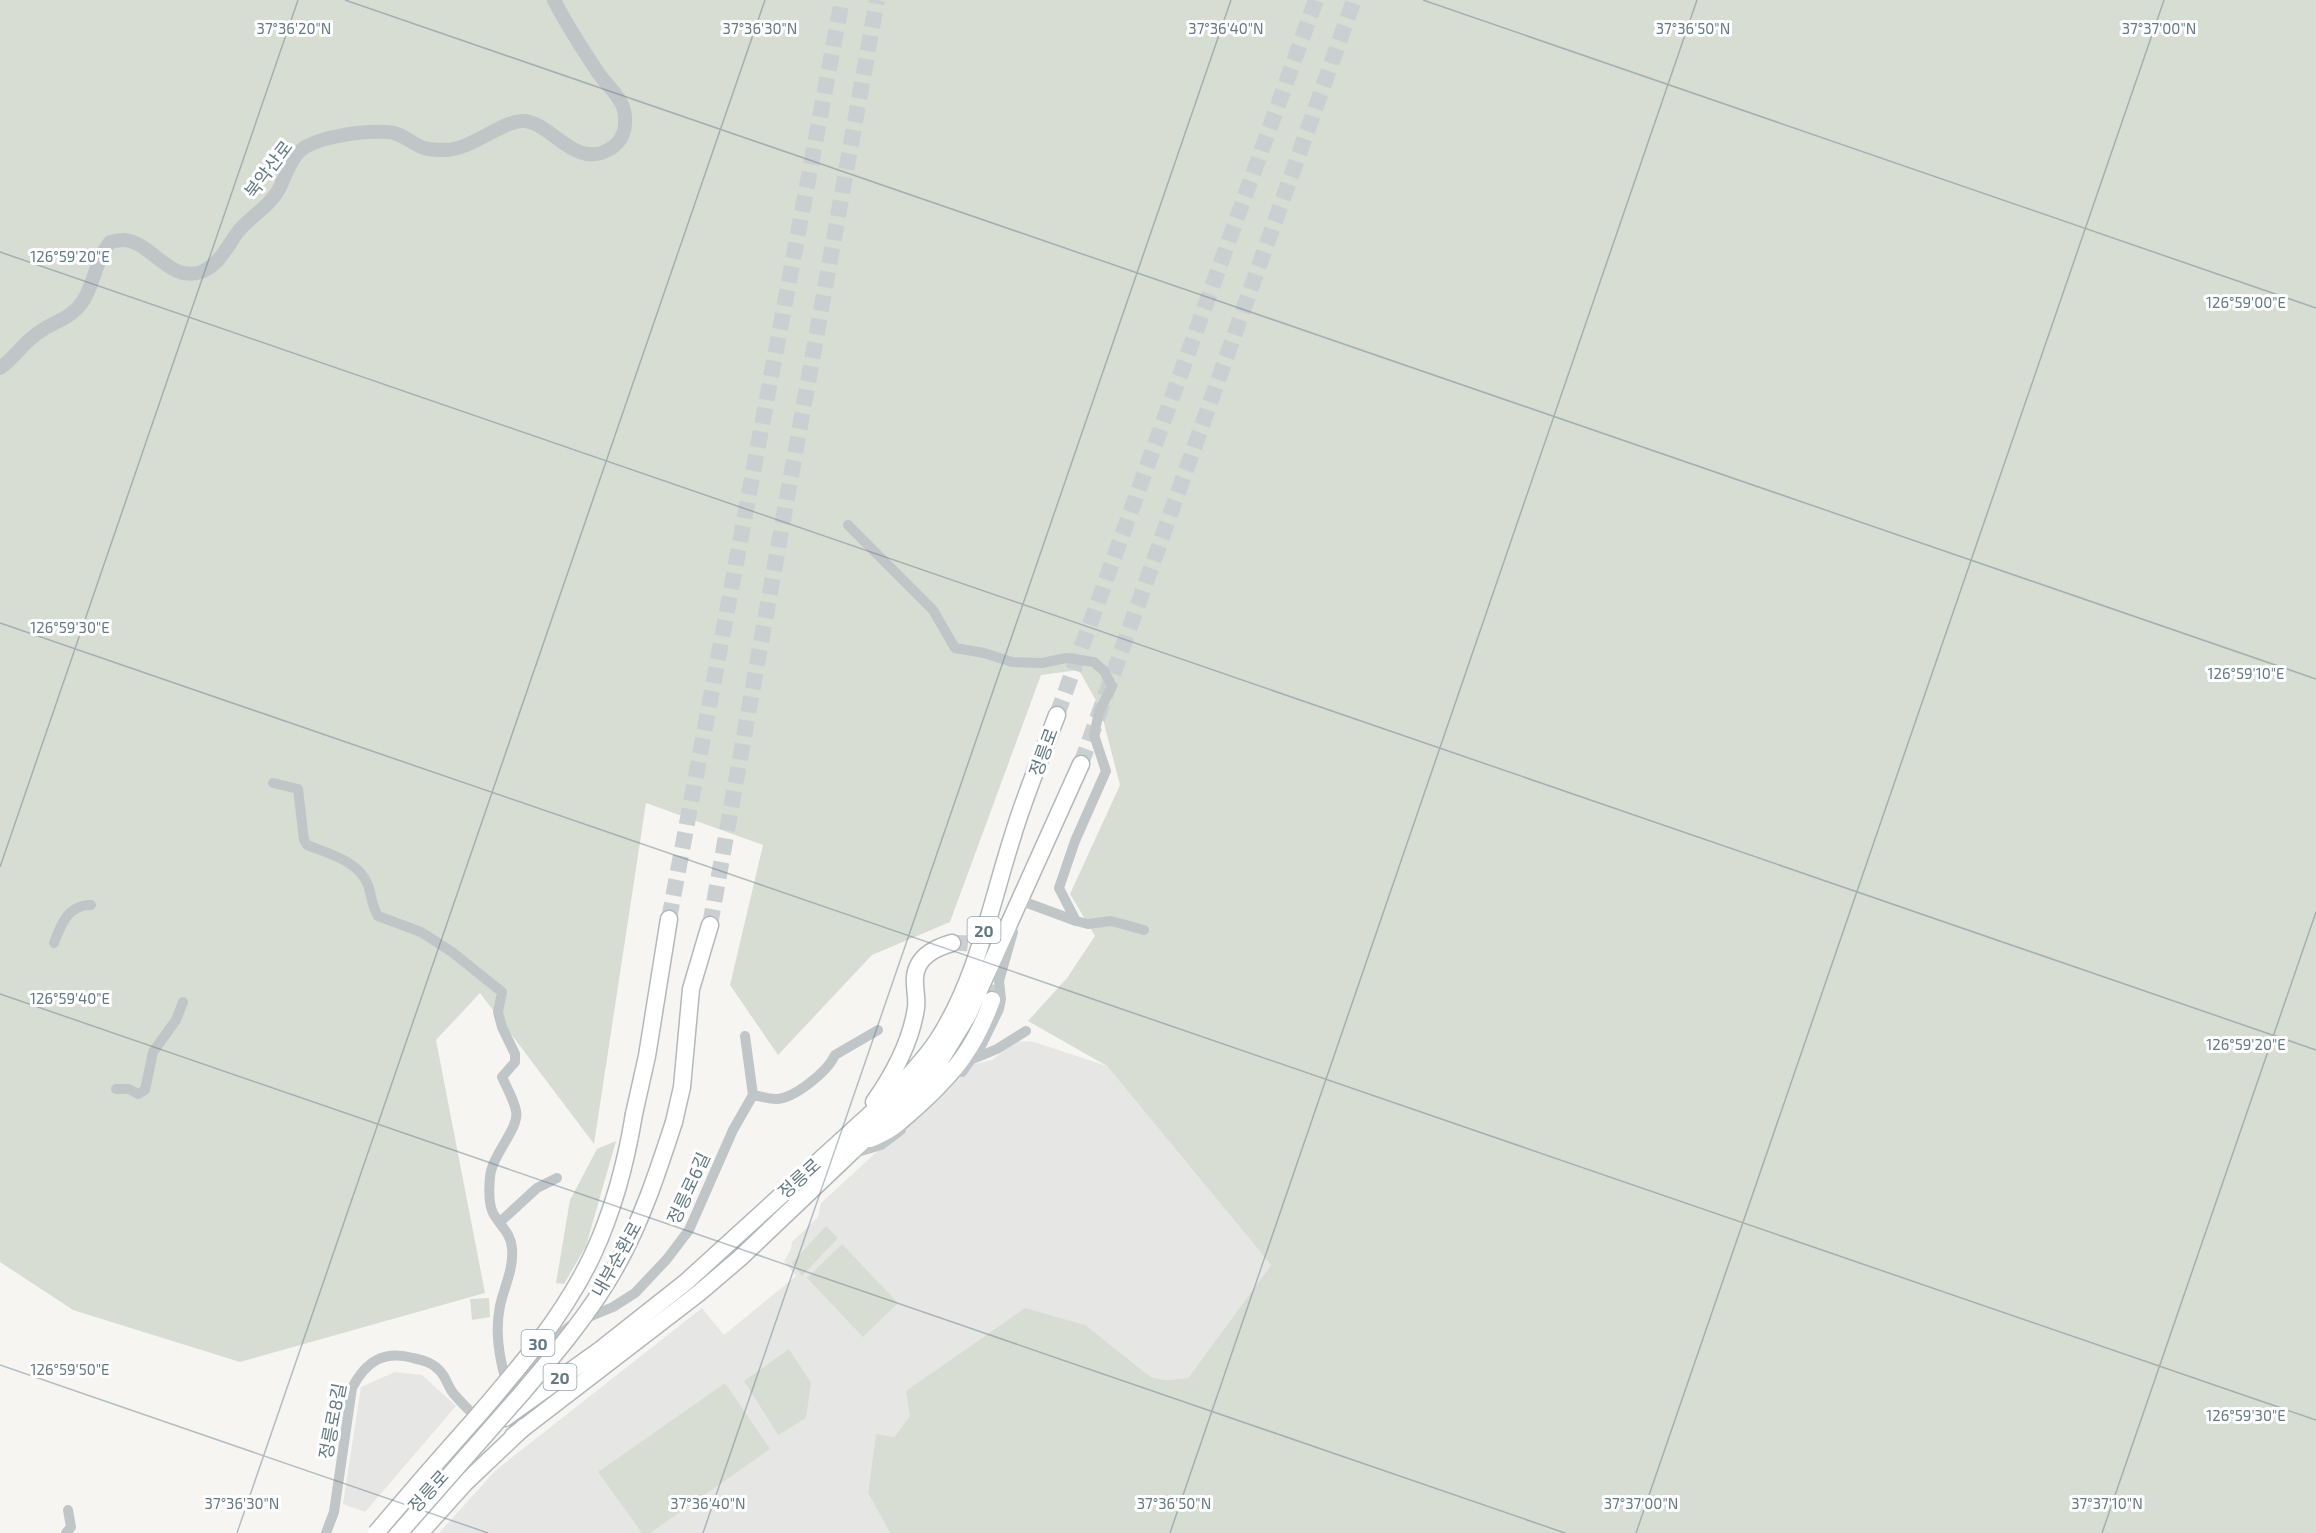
<svg xmlns="http://www.w3.org/2000/svg" width="2316" height="1533" viewBox="0 0 2316 1533" font-family="'Exo 2','Noto Sans KR',sans-serif">
	<style>
		.built { fill: #e6e7e5 }
		.green { fill: #d8ddd3 }
		.lines { fill: none; stroke-linecap: round; stroke-linejoin: round }
		.primary-tunnel { stroke: #cad0d1; stroke-width: 16; stroke-dasharray: 16 8; stroke-linecap: butt }
		.trunk-tunnel { stroke: #cad0d1; stroke-width: 16; stroke-dasharray: 16 8; stroke-linecap: butt }
		.primary-casing { stroke: #b1b8bb; stroke-width: 19 }
		.trunk-casing { stroke: #b3b8bb; stroke-width: 19 }
		.minor { stroke: #c0c6c8; stroke-width: 10 }
		.tertiary { stroke: #c0c6c8; stroke-width: 14 }
		.primary { stroke: #fff; stroke-width: 16 }
		.trunk { stroke: #fff; stroke-width: 16 }
		.trunk-bridge-casing { stroke: #b3b8bb; stroke-width: 19; stroke-linecap: butt }
		.trunk-bridge { stroke: #fff; stroke-width: 16 }
		.ticks { fill: none; stroke: #637a84; stroke-width: 1.5; stroke-opacity: 0.45 }
		.labels { text-anchor: middle; dominant-baseline: central; stroke-width: 6; stroke-linejoin: round; paint-order: stroke }
		.shield { fill: #fff; stroke: #92a2a9; stroke-width: 1.5 }
		.shield-label { font-size: 16px; font-weight: bold; fill: #637a84 }
		.street-label { font-size: 18px; fill: #637a84; stroke: #fff }
		.ticks-label { font-size: 15px; text-anchor: middle; fill: #637a84; stroke: #fff; stroke-width: 6; stroke-linejoin: round; paint-order: stroke }
	</style>
	<rect width="100%" height="100%" fill="#f6f5f2"/>
	<path class="built" d="M1017,1041L1034,1042L1107,1066L1271,1265L1188,1378L1166,1380L1151,1377L1130,1360L910,1416L894,1437L876,1435L868,1493L890,1533H439L496,1470L702,1308L724,1335L796,1276L784,1261L791,1249L792,1242L818,1217L821,1203L971,1065L992,1060Z
		M395,1372L422,1375L456,1406L365,1512L343,1504L361,1387Z"/>
	<path class="green" d="M0,0H2316V1533H890L868,1493L876,1434L894,1437L910,1416L906,1391L1025,1308L1085,1325L1151,1377L1166,1380L1188,1378L1271,1265L1107,1066L1028,1021L1067,978L1095,936L1070,894L1120,785L1100,708L1079,670L1041,675L950,922L872,955L778,1055L730,985L763,845L646,803L594,1144L480,993L436,1040L485,1293L240,1362L73,1310L0,1262Z
		M616,1141L586,1246L564,1284L556,1283L570,1200L597,1149Z
		M826,1226L838,1238L802,1276L792,1263Z
		M842,1244L898,1303L863,1337L807,1278Z
		M489,1298L490,1317L472,1320L470,1299Z
		M789,1349L811,1383L806,1418L778,1435L744,1381Z
		M725,1383L770,1449L650,1533H642L598,1472Z"/>
	<g class="lines">
		<path class="primary-tunnel" d="M1057,715L1316,0
			M1081,764L1354,0
			M952,943C998,941 997,963 992,1000"/>
		<path class="trunk-tunnel" d="M669,919L842,0
			M710,925L877,0"/>
		<g class="primary-casing">
			<path id="primary" d="M874,1102C893,1075 911,1041 916,1008C918,994 911,980 918,966C924,953 938,947 952,943
				M870,1139C893,1130 901,1121 919,1105C955,1072 975,1047 992,1000
				M505,1418L600,1350L686,1282L887,1099C904,1081 923,1062 937,1041C977,980 991,903 1013,835C1025,795 1042,755 1057,715
				M513,1436L699,1293L740,1258L863,1141L938,1064L968,1015L1081,764"/>
		</g>
		<g class="trunk-casing">
			<path id="trunk" d="M634,1114L647,1056L669,919
				M674,1122L682,1087L691,989L710,925
				M420,1533L466,1482L524,1427"/>
		</g>
		<path class="minor" d="M848,525L933,610L955,648L984,653L1012,662L1042,663L1066,658L1094,662L1104,671L1112,686L1099,712L1094,735L1106,771L1075,841L1059,888L1076,921L1022,901
			M273,783L298,789L304,840L307,845C329,854 359,861 368,885C372,896 371,905 378,916L421,932L452,952L502,992L498,1012L502,1027L515,1054V1062L502,1077C507,1088 514,1100 516,1111C520,1128 492,1154 490,1177C489,1188 488,1203 493,1213C500,1226 511,1233 512,1248C514,1269 504,1287 500,1306C494,1335 501,1368 511,1395
			M1076,921L1088,924L1111,921L1144,930
			M54,943C61,924 68,905 91,905
			M973,1059L997,1049L1026,1031
			M962,1072L982,1044L999,1009L1001,999L999,981L1013,932
			M116,1089H129L138,1094L145,1090L153,1052L176,1020L183,1002
			M753,1095C760,1096 768,1099 776,1099C794,1099 828,1071 835,1055L878,1030
			M851,1154L881,1145L901,1130
			M500,1222L537,1188L557,1178
			M584,1319L613,1307L635,1293L667,1259L689,1230L733,1130L753,1095L745,1036
			M529,1373L557,1337L570,1326
			M66,1533L71,1527L68,1510
			M326,1533L334,1512L352,1388C366,1361 384,1350 413,1358C422,1360 431,1362 438,1369C446,1376 447,1385 453,1393C464,1406 477,1418 489,1430L492,1425"/>
		<path class="tertiary" d="M0,368C13,359 21,346 34,336C50,322 71,320 83,301C95,282 95,261 110,242C114,241 120,240 124,240C152,242 169,283 201,272C219,265 227,247 237,233C248,218 265,210 276,194C284,182 287,166 297,154C312,136 364,131 387,132C402,132 411,144 424,148C430,150 441,150 447,150C474,148 502,121 523,121C550,121 574,169 608,150C614,147 620,141 623,134C626,126 626,115 623,107C619,95 606,84 599,74C583,50 567,26 554,0"/>
		<use href="#primary" class="primary"/>
		<use href="#trunk" class="trunk"/>
		<g class="trunk-bridge-casing">
			<path id="trunk-bridge" d="M376,1533C408,1495 441,1457 474,1420C519,1368 564,1316 593,1254C614,1209 626,1163 634,1114
				M399,1533C440,1487 481,1440 522,1393C556,1353 591,1312 617,1265C642,1220 658,1171 674,1122"/>
		</g>
		<use href="#trunk-bridge" class="trunk-bridge"/>
	</g>
	<path class="ticks" d="M345,0L2316,679M1423,0L2316,308M0,252L2316,1050M0,623L2316,1420M0,867L298,0M0,994L1565,1533M0,1365L488,1533M237,1533L765,0M703,1533L1231,0M1170,1533L1697,0M1636,1533L2164,0M2102,1533L2316,912"/>
	<g class="labels">
		<g class="shield">
			<rect x="967.5" y="917" width="33" height="26" rx="4.5"/>
			<rect x="521.5" y="1330" width="33" height="26" rx="4.5"/>
			<rect x="543.5" y="1364" width="33" height="26" rx="4.5"/>
		</g>
		<g class="shield-label">
			<text x="984" y="930">20</text>
			<text x="538" y="1343">30</text>
			<text x="560" y="1377">20</text>
		</g>
		<g class="street-label">
			<text transform="translate(268 169) rotate(-53)">북악산로</text>
			<text transform="translate(1043 752) rotate(-70)">정릉로</text>
			<text transform="translate(799 1178) rotate(-42)">정릉로</text>
			<text transform="translate(688 1188) rotate(-65)">정릉로6길</text>
			<text transform="translate(616 1259) rotate(-61)">내부순환로</text>
			<text transform="translate(332 1421) rotate(-79)">정릉로8길</text>
			<text transform="translate(428 1491) rotate(-48)">정릉로</text>
		</g>
	</g>
	<g class="ticks-label">
		<text x="294" y="34">37°36'20"N</text>
		<text x="760" y="34">37°36'30"N</text>
		<text x="1226" y="34">37°36'40"N</text>
		<text x="1693" y="34">37°36'50"N</text>
		<text x="2159" y="34">37°37'00"N</text>
		<text x="70" y="262">126°59'20"E</text>
		<text x="2246" y="308">126°59'00"E</text>
		<text x="70" y="633">126°59'30"E</text>
		<text x="2246" y="679">126°59'10"E</text>
		<text x="70" y="1004">126°59'40"E</text>
		<text x="2246" y="1050">126°59'20"E</text>
		<text x="70" y="1375">126°59'50"E</text>
		<text x="2246" y="1421">126°59'30"E</text>
		<text x="242" y="1509">37°36'30"N</text>
		<text x="708" y="1509">37°36'40"N</text>
		<text x="1174" y="1509">37°36'50"N</text>
		<text x="1641" y="1509">37°37'00"N</text>
		<text x="2107" y="1509">37°37'10"N</text>
	</g>
</svg>
